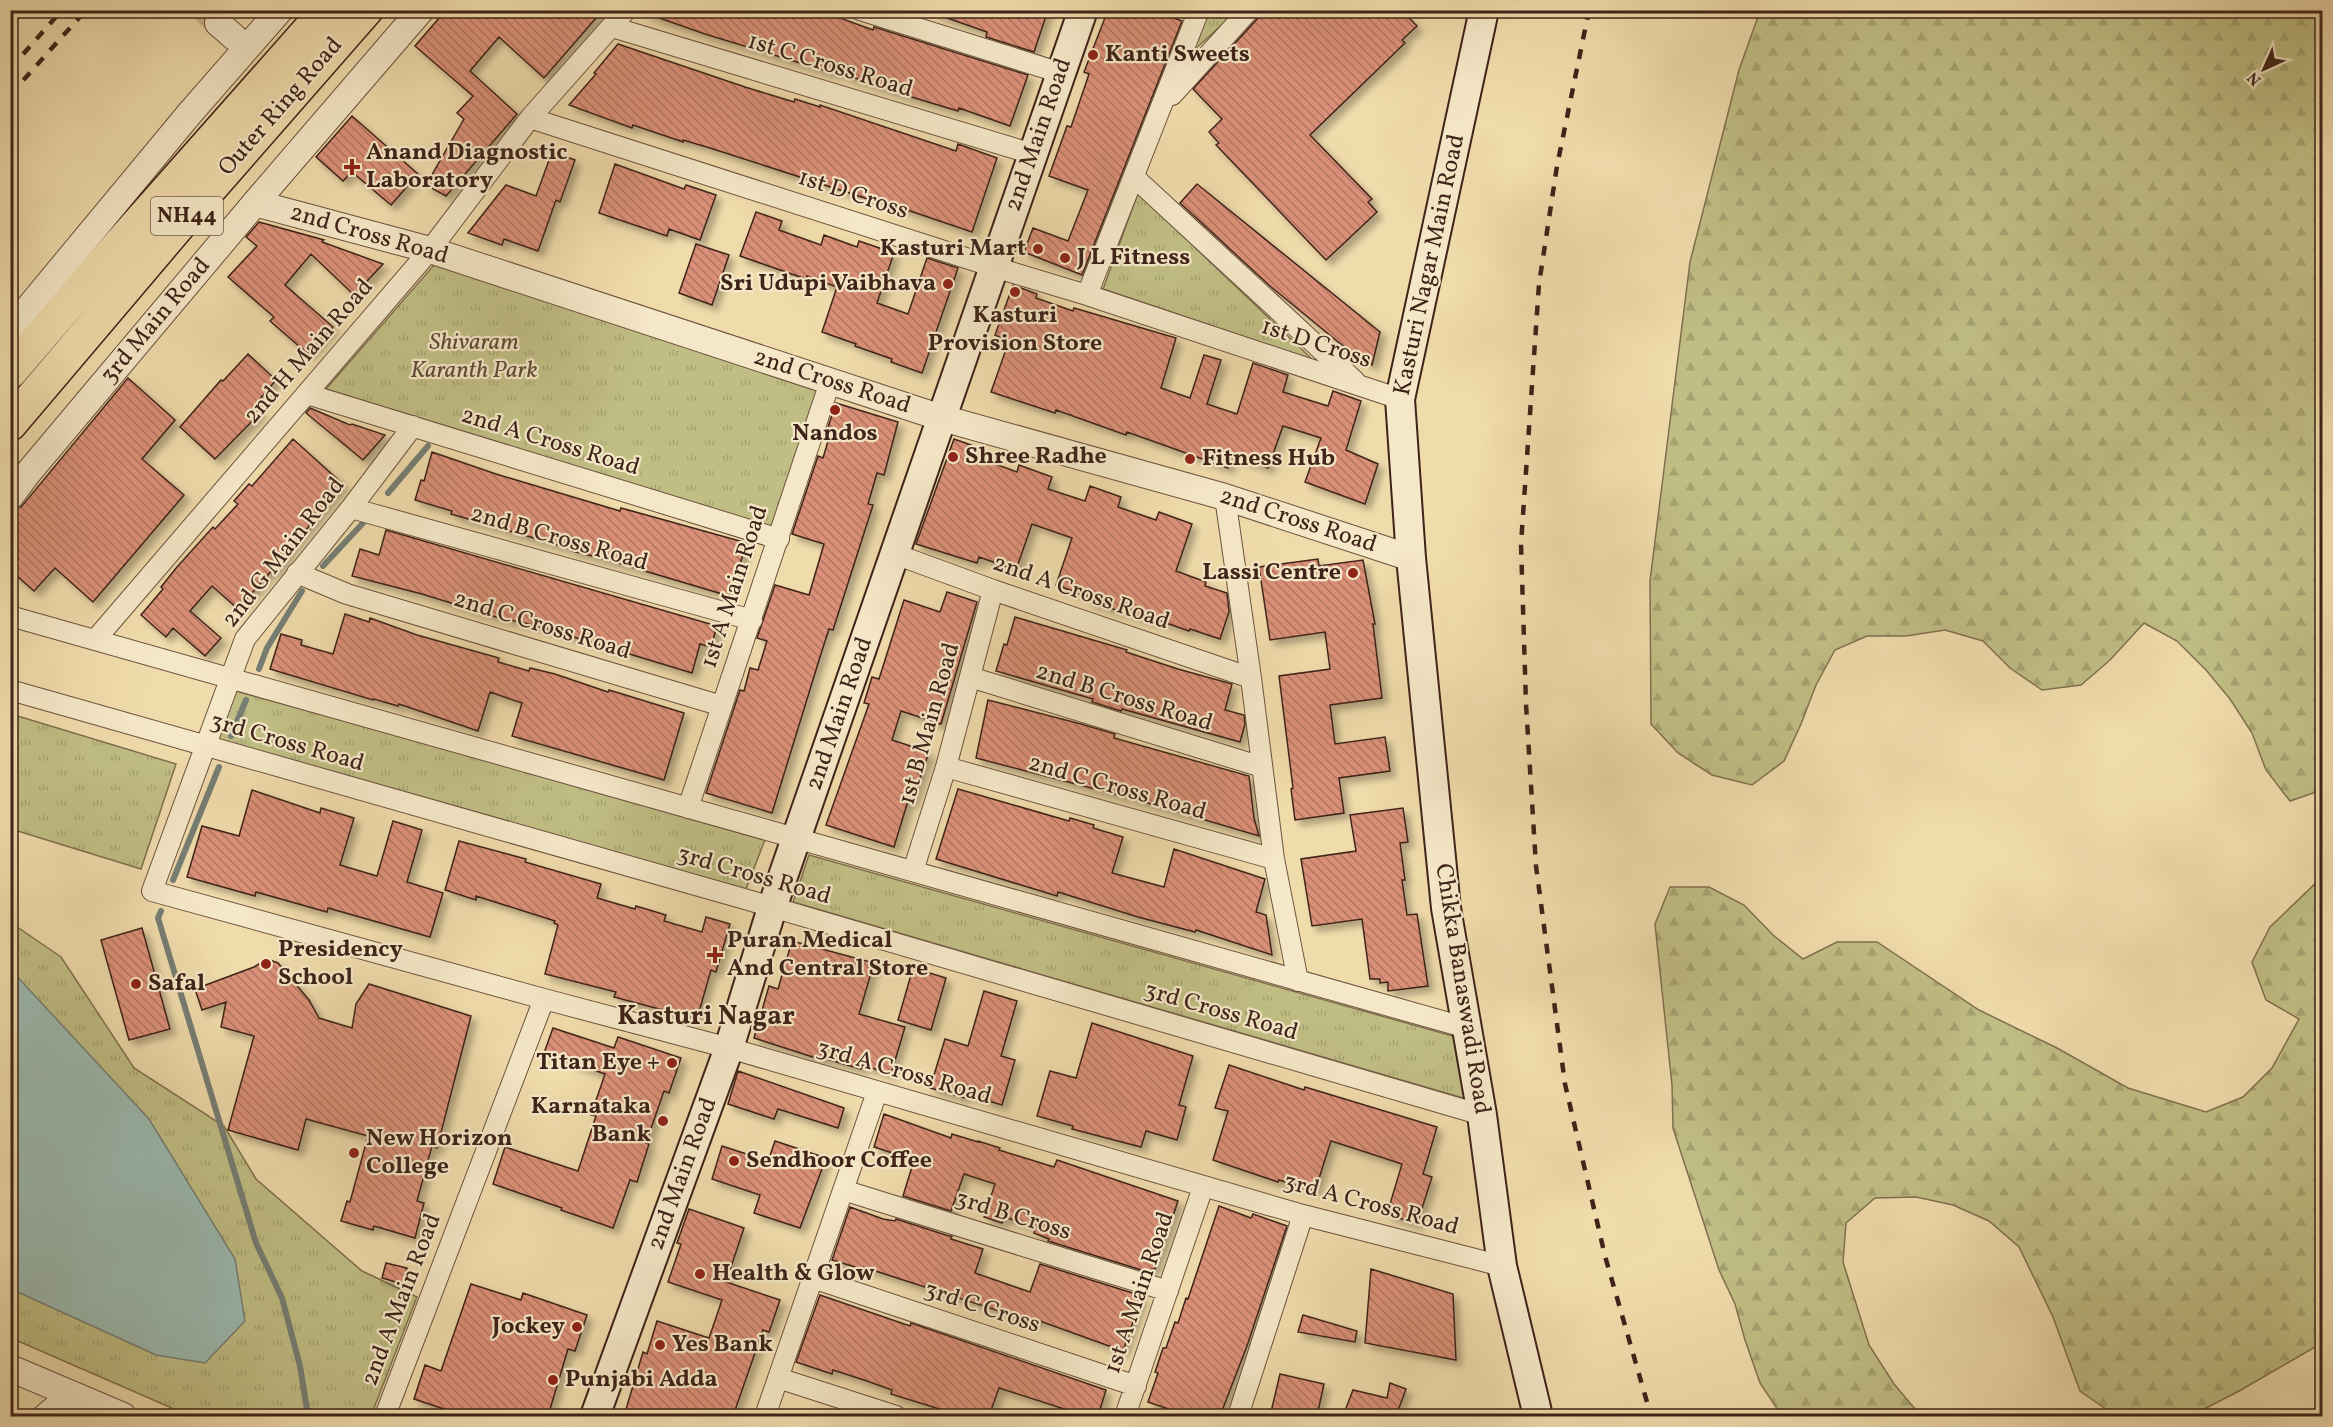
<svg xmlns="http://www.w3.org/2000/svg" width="2333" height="1427" viewBox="0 0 2333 1427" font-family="Vollkorn,serif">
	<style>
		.grass { fill: url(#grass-tufts); stroke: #80704e; stroke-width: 1.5 }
		.forest { fill: url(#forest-firs); stroke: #80704e; stroke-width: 1.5 }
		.water { fill: #9bbab0; stroke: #767e74; stroke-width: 1.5 }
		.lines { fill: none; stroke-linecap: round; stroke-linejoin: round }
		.stream { stroke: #767e74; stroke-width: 6 }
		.building { fill: url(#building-back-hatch); stroke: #3f2319; stroke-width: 1.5; filter: url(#shadow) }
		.tertiary-tunnel { stroke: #cdb68e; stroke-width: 26; stroke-dasharray: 26 13; stroke-linecap: butt }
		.minor-casing { stroke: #6b513e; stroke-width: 22 }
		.tertiary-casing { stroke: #6b513e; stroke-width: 28 }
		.secondary-casing { stroke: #3f2319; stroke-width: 32 }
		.trunk-casing { stroke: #3f2319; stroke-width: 36 }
		.minor { stroke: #f5e8c8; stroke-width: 20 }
		.tertiary { stroke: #f5e8c8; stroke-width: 26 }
		.secondary { stroke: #f5e8c8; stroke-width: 28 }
		.trunk { stroke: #f0dbab; stroke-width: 33 }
		.rail { stroke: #3f2319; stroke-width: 4.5; stroke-dasharray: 10 10; stroke-linecap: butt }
		.poi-dot { fill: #8f2418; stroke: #f5e8c8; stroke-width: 2 }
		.labels { text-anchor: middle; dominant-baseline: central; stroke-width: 4.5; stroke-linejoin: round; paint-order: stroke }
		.shield { fill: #f5e8c8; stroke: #765e4e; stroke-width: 1.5 }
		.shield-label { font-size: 22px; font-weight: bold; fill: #3f2319 }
		.poi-label { font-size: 24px; font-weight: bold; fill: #3f2319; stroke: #f5e8c8; text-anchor: start }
		.street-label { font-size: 24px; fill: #3f2319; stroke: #f5e8c8 }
		.park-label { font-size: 24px; font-style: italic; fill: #5f4a34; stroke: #f5e8c8 }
		.quarter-label { font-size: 27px; font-weight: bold; fill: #3f2319; stroke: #f5e8c8 }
	</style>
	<defs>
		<pattern id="grass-tufts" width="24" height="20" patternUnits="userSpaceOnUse" patternTransform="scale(1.5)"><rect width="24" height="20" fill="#c0be84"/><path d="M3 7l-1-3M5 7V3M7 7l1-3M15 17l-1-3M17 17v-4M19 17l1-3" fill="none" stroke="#a6a371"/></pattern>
		<pattern id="forest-firs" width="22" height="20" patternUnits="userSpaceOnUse" patternTransform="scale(1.5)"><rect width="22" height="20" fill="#c0be84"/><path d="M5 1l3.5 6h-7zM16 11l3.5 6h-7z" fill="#a6a371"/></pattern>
		<pattern id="building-back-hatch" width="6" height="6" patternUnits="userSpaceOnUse" patternTransform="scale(1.5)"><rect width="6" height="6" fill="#da9078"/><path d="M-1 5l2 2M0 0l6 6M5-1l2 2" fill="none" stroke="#b27562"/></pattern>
		<filter id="shadow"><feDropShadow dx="5.5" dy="5.5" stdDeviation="3" flood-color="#0004"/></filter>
	</defs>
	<rect width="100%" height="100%" fill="#f0dbab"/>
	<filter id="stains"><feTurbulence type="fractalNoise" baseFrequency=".00333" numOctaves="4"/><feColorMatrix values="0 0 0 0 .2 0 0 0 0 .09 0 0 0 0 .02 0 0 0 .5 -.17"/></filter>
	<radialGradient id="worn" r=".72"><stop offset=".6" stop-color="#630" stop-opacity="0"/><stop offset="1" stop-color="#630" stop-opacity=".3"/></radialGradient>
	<path class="grass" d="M1207,11H1237L1193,51Z
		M1138,193L1313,360L1103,289Z
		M434,265L819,390L776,530L326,389Z
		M236,691L766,837L746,889L216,742Z
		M11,714L176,764L141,869L11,829Z
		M809,855L1456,1037L1470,1100L793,902Z
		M10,922L61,957L134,1068L224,1126L256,1179L362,1271L417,1297L371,1416H190L11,1338Z"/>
	<path class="forest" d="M1760,11L2318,10L2322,16V790L2290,801L2266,770L2252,733L2230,699L2206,670L2177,641L2144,623L2110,660L2081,685L2042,690L2010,668L1983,641L1945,630L1906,636H1867L1835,650L1816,685L1801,724L1784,761L1752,785L1712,775L1678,753L1651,724L1650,581L1690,262L1739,70Z
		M2322,877V1343L2241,1390L2206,1408L2183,1416H2116L2080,1391L2053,1317L2019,1247L1989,1221L1953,1205L1916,1197L1875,1198L1846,1223L1843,1262L1869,1345L1894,1384L1921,1416H1782L1760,1383L1745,1340L1735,1304L1719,1270L1673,1128L1672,1085L1655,924L1670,887H1709L1744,905L1773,935L1803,959L1837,942H1877L1979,1010L2057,1048L2128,1088L2206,1112L2243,1097L2272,1068L2299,1019L2266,1000L2252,962L2270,927Z"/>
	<path class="water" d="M11,970L149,1119L235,1259L245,1321L205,1363L156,1355L11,1289Z"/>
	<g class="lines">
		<path class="stream" d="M388,493L428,446
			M323,566L363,523
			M259,669L267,648L302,591
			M231,736L246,700
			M173,880L219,767
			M161,911L158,918L256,1243L282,1298L300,1366L308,1416"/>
	</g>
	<path class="building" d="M446,10H603L544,78L499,37L470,71L517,114L446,196L426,185L464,119L457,113L473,96L415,46Z
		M645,10H818L873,30L874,27L1028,75L1010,126L959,108L958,111L905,95L834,71L833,73L705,34L645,13Z
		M933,10H1048L1034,52L986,37L987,32L933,13Z
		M1108,10H1152L1182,21L1082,275L1024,252L1033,228L1068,241L1088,190L1049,176L1067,126L1071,127L1089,74L1084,72Z
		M1261,10H1401L1417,26L1402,40L1405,43L1310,135L1372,199L1368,202L1377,212L1326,260L1216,145L1219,143L1209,132L1222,119L1193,89L1258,18Z
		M618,44L745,87L794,102L795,99L820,107V105L956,151L958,144L997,158L972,232L869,197L868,199L710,148L683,140V142L633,125L632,128L569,105L596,74L594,73Z
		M352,116L418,174L391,205L352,172L343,181L316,157Z
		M552,152L575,160L560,202L556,200L538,251L504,239L502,245L468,233L506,185L536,196Z
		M615,164L684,189L686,185L716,195L700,240L669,229L667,236L599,213Z
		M1197,184L1380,332L1372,365L1343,346L1270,286L1180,203Z
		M756,212L782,221L779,230L821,245L824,235L857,247L859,241L894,253L877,303L908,314L927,258L958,268L922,373L891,362L892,359L855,346L856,344L822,332L837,287L807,276L806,279L740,256Z
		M259,222L324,240L322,242L383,264L354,295L311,254L285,285L333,327L308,354L270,321L274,317L228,277L257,246L246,237Z
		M696,244L729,255L712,305L679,293Z
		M1013,285L1037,294L1036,298L1073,311L1074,308L1176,338L1161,388L1190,398L1204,355L1221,360L1207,404L1237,414L1253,363L1288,375L1283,392L1328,406L1333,391L1361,401L1346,450L1378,464L1365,504L1305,482L1321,438L1283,426L1268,468L1232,455L1228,468L1127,432L1126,435L1056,410L1055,413L991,392L1009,341L995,335Z
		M248,354L276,380L254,406L261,412L215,459L180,427L221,380L223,381Z
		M128,378L175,420L142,459L184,495L93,602L55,568L34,591L10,570V512L22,506Z
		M836,403L898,422L884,475L877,473L868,504L873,505L833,630L829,629L820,657L772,813L706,793L740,690L744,691L750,668L758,670L767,641L757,638L775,585L809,595L824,544L792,534L818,456L823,458L832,428L828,427Z
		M310,408L350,425L352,424L385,435L363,460L306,413Z
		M293,439L343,484L288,552L289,553L275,571L273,569L238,609L212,586L190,611L221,638L205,656L173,628L166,637L141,615L163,589L161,587L177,567L213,527L215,529L238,504L234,501L249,484L252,486Z
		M954,439L974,446L971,455L1017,472L1019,465L1052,477L1048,489L1085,501L1090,486L1121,497L1118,507L1156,520L1159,512L1192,524L1176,571L1206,582L1205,586L1227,593L1229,612L1220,639L1190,629L1189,631L1155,619L1154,622L1120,610L1119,611L1088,601L1090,597L1056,585L1072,538L1032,524L1016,570L979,557L977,563L916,544Z
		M432,452L496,474L620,511L621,508L747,543L729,596L608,560L572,551V549L451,514L452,511L415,500L421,480L424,481Z
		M386,530L717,626L711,647L700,644L692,673L534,625L496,617L422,594L352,576L360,549L379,555Z
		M1318,559L1319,566L1363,560L1375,624H1373L1382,698L1330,705L1335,744L1385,737L1390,771L1339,778L1344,813L1295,820L1291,789L1293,788L1279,676L1330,669L1325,632L1270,640L1259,567Z
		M947,592L977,602L941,724L901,711L892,740L929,752L912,802L908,801L894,847L826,825L869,704L864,703L872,677L879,679L904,600L940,612Z
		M345,614L369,622L370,618L417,635L499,658L498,662L529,671L530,668L555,674L608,692L609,690L684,713L664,780L512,736L522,703L490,692L478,731L399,704L398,706L374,699L373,700L270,669L281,634L302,640L301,645L333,654Z
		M1015,617L1127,650L1126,652L1178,669L1232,684L1225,710L1244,715L1245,724L1240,742L1122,709L1121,711L1092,702L1093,699L996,671L1004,644L1007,645Z
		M988,700L1081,724L1115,734L1114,738L1249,776L1254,818L1259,836L1141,801L976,758Z
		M958,789L1069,821L1070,818L1094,825L1093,828L1123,837L1112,873L1164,887L1174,849L1265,879L1256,912L1266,915L1272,955L1196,930L1195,932L1138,917L1058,892L1057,896L936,859Z
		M252,790L320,813L321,808L354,818L340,865L377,876L393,821L422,830L407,882L443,893L430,937L328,908L327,912L256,892L255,896L187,877L202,826L239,836Z
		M1403,808L1408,842L1400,843L1405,880H1402L1407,915L1417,914L1428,986L1388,991V982L1380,983V979H1370L1362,919L1312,926L1301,859L1356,851L1350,815Z
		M459,841L526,859L525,862L601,884L597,898L635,909L636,906L666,915L664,921L702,932L706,917L730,924L716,972L711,970L697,1019L614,997L616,992L545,974L558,925L554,923L555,921L476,896V900L445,890Z
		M142,928L170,1029L129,1040L101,940Z
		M792,941L874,963L859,1014L905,1027L891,1074L862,1065L861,1069L823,1058L822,1060L754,1038L769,986L778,989Z
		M267,959L278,963L309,1000L319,1018L352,1028L356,1004L369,984L471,1016L437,1148L432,1146L417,1201L424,1203L415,1238L374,1226L373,1230L341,1221L347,1201L350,1202L368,1136L306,1119L298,1150L228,1130L254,1036L221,1027L226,1002L202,1010L195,989L254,967Z
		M913,968L946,978L931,1030L898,1020Z
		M984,991L1017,1001L1001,1056L1015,1060L1002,1105L966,1094L965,1098L930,1088L945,1039L968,1046Z
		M1092,1023L1193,1056L1179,1105L1186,1107L1177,1140L1146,1131L1141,1147L1072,1129L1073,1126L1037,1116L1050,1071L1076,1078Z
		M553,1028L614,1048L618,1037L681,1058L669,1093L664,1091L646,1143L649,1144L637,1182L630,1180L613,1228L561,1210L562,1208L493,1184L505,1147L578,1171L596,1116L591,1115L605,1074L544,1053Z
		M1229,1065L1304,1090L1305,1087L1437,1127L1423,1174L1432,1177L1417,1224L1387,1214L1402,1164L1353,1148L1331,1141L1315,1191L1279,1180L1278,1182L1213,1160L1228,1111L1215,1108Z
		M738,1071L844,1108L838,1128L778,1109L774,1119L728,1104Z
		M884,1114L951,1138L952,1134L978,1142V1141L1000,1148L999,1150L1054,1167L1057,1160L1178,1201L1155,1269H1152L1151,1273L1048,1241L1049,1239L1034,1233L1036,1227L1004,1217L1002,1223L984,1217L995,1184L964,1174L951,1211L903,1196L914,1160L874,1147Z
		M775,1141L826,1158L800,1228L754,1213L760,1195L712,1179L722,1146L768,1161Z
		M1219,1206L1251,1218L1253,1214L1287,1226L1247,1346L1220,1416H1189L1148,1402L1158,1373L1155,1372L1163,1348H1166L1175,1322L1178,1323L1186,1298L1188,1299Z
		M850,1207L883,1219L895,1221L896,1219L949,1236H952L951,1239L983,1249L975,1273L1030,1292L1040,1264L1142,1296L1123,1351L1037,1320L1036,1323L863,1267L862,1269L832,1260Z
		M689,1209L744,1228L726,1282L780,1300L769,1332L763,1330L733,1416H624L643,1352L647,1354L657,1321L709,1338L722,1300L668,1282L681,1244L677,1243Z
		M386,1263L407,1268L403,1284L382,1278Z
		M1371,1269L1453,1294L1456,1360L1365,1343Z
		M471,1284L521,1300L523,1293L587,1315L575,1351L568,1349L548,1416H465L414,1399L425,1365L441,1371Z
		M820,1295L910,1326L911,1323L1106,1390L1098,1416H1086L999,1388L989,1416H962L891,1394L892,1390L867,1381L833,1370L832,1374L796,1362Z
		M1303,1315L1357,1331L1355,1342L1298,1332Z
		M1280,1374L1324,1384L1317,1416H1270Z
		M1390,1383L1406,1389L1396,1416H1343L1353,1390L1387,1398Z"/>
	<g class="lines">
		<path class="tertiary-tunnel" d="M204,10L218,23"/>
		<g class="minor-casing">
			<path id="minor" d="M860,10L1061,73
				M612,27L1033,154
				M1172,95L1249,10
				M530,118L994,267L1087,295L1400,399
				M1134,177L1355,381
				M1087,295L1199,10
				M307,394L779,539
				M413,426L351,508L245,639L152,891L544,999L729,1048L1303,1215L1502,1266
				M1225,497L1251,678L1274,859L1298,981
				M351,508L752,620
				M895,554L993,590L1251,678
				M297,573L347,594L722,706
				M10,616L1467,1028
				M95,640L430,250L530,118L626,10
				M970,677L1262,767
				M10,690L748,900L1482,1115
				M946,767L1274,859
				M688,808L830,382
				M913,871L946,767L993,590
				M843,1190L1168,1291
				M813,1278L1136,1386
				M778,1378L896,1416
				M42,1416L68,1394L82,1416
				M385,1416L544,999
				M765,1416L877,1092
				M1125,1416L1203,1187
				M1238,1416L1303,1215"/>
		</g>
		<g class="tertiary-casing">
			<path id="tertiary" d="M218,23L234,37
				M255,203L430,250L942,418L1225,497L1411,558
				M10,330L190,113L280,10
				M10,497L28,473L255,203L421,10
				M10,1368L123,1416"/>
		</g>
		<g class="secondary-casing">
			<path id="secondary" d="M1484,10L1400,399L1411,558L1446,908L1482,1115L1502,1266L1538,1416
				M595,1416L729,1048L772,908L1083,10"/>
		</g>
		<g class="trunk-casing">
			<path id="trunk" d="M10,372L113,252L327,10
				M10,424L211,187L366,10"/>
		</g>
		<use href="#minor" class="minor"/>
		<use href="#tertiary" class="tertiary"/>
		<use href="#secondary" class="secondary"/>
		<use href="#trunk" class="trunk"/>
		<path class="rail" d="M1589,10L1557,166L1539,284L1521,544L1526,704L1536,866L1565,1084L1605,1256L1651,1416
			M10,69L62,10
			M10,95L86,10"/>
	</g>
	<g class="poi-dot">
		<circle cx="1093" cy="55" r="6"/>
		<path d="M349 158h6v6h6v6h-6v6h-6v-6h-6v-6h6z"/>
		<circle cx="1038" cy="249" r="6"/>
		<circle cx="1065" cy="258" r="6"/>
		<circle cx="948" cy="284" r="6"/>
		<circle cx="1015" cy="292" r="6"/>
		<circle cx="835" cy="410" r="6"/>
		<circle cx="953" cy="457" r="6"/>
		<circle cx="1190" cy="459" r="6"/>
		<circle cx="1353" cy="573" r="6"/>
		<path d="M712 946h6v6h6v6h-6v6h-6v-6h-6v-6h6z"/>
		<circle cx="266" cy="964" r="6"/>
		<circle cx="136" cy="984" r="6"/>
		<circle cx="672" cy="1063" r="6"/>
		<circle cx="663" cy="1121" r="6"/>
		<circle cx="354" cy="1153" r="6"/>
		<circle cx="734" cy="1161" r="6"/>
		<circle cx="700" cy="1274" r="6"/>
		<circle cx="577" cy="1327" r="6"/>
		<circle cx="660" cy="1345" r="6"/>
		<circle cx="553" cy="1380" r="6"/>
	</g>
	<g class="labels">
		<rect class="shield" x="151" y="197" width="72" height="38" rx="4.5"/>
		<g class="shield-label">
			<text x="187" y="216">NH44</text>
		</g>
		<g class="poi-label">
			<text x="1105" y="55">Kanti Sweets</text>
			<text x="366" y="153">Anand Diagnostic<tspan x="366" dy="28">Laboratory</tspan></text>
			<text x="1026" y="249" text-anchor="end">Kasturi Mart</text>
			<text x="1077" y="258">J L Fitness</text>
			<text x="936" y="284" text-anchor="end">Sri Udupi Vaibhava</text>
			<text x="1015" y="316" text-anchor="middle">Kasturi<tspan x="1015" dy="28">Provision Store</tspan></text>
			<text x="835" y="434" text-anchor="middle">Nandos</text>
			<text x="965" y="457">Shree Radhe</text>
			<text x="1202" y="459">Fitness Hub</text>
			<text x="1341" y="573" text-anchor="end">Lassi Centre</text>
			<text x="727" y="941">Puran Medical<tspan x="727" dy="28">And Central Store</tspan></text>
			<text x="278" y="950">Presidency<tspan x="278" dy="28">School</tspan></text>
			<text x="148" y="984">Safal</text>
			<text x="660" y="1063" text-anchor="end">Titan Eye +</text>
			<text x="651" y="1107" text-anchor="end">Karnataka<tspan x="651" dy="28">Bank</tspan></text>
			<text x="366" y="1139">New Horizon<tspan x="366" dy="28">College</tspan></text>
			<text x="746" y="1161">Sendhoor Coffee</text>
			<text x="712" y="1274">Health &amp; Glow</text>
			<text x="565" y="1327" text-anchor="end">Jockey</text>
			<text x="672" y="1345">Yes Bank</text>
			<text x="565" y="1380">Punjabi Adda</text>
		</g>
		<g class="street-label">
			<text transform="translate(830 66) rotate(17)">1st C Cross Road</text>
			<text transform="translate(281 107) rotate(-49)">Outer Ring Road</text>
			<text transform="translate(1039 135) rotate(-71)">2nd Main Road</text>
			<text transform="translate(853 195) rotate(18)">1st D Cross</text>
			<text transform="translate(369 235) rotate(16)">2nd Cross Road</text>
			<text transform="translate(1430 265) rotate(-78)">Kasturi Nagar Main Road</text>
			<text transform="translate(156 321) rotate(-50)">3rd Main Road</text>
			<text transform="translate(1316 344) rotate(18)">1st D Cross</text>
			<text transform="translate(309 352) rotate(-49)">2nd H Main Road</text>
			<text transform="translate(832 382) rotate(18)">2nd Cross Road</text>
			<text transform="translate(550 442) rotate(17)">2nd A Cross Road</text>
			<text transform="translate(1298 521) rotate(18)">2nd Cross Road</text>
			<text transform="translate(559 539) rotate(16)">2nd B Cross Road</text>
			<text transform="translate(284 553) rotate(-52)">2nd G Main Road</text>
			<text transform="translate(735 587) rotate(-72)">1st A Main Road</text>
			<text transform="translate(1081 593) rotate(19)">2nd A Cross Road</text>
			<text transform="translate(542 626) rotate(17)">2nd C Cross Road</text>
			<text transform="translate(1124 698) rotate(17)">2nd B Cross Road</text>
			<text transform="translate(840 714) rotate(-71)">2nd Main Road</text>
			<text transform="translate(930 724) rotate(-74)">1st B Main Road</text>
			<text transform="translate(287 743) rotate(16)">3rd Cross Road</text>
			<text transform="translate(1117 788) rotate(16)">2nd C Cross Road</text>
			<text transform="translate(754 876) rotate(16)">3rd Cross Road</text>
			<text transform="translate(1462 989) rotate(81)">Chikka Banaswadi Road</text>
			<text transform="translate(1221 1012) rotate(16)">3rd Cross Road</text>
			<text transform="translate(904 1073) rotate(16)">3rd A Cross Road</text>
			<text transform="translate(683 1174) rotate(-70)">2nd Main Road</text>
			<text transform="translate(1371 1205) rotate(15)">3rd A Cross Road</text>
			<text transform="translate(1013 1216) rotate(17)">3rd B Cross</text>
			<text transform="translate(1140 1293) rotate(-71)">1st A Main Road</text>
			<text transform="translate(402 1300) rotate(-69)">2nd A Main Road</text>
			<text transform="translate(982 1308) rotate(18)">3rd C Cross</text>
		</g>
		<g class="park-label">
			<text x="474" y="343">Shivaram<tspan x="474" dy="28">Karanth Park</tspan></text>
		</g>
		<g class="quarter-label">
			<text x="706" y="1017">Kasturi Nagar</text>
		</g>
	</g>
	<rect width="2333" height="1427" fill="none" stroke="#f0dbab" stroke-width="36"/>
	<rect x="12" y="12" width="2309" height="1403" fill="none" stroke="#3f2319" stroke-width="3"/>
	<rect x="18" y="18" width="2297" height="1391" fill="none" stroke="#3f2319" stroke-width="1.5"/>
	<g transform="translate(2264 69) rotate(225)" stroke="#f5e8c8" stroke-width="4.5" paint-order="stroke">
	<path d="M0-4.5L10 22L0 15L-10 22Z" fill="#3f2319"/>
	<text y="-9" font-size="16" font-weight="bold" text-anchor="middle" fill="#3f2319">N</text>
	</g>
	<rect width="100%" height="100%" filter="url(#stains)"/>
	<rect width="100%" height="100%" fill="url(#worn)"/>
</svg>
